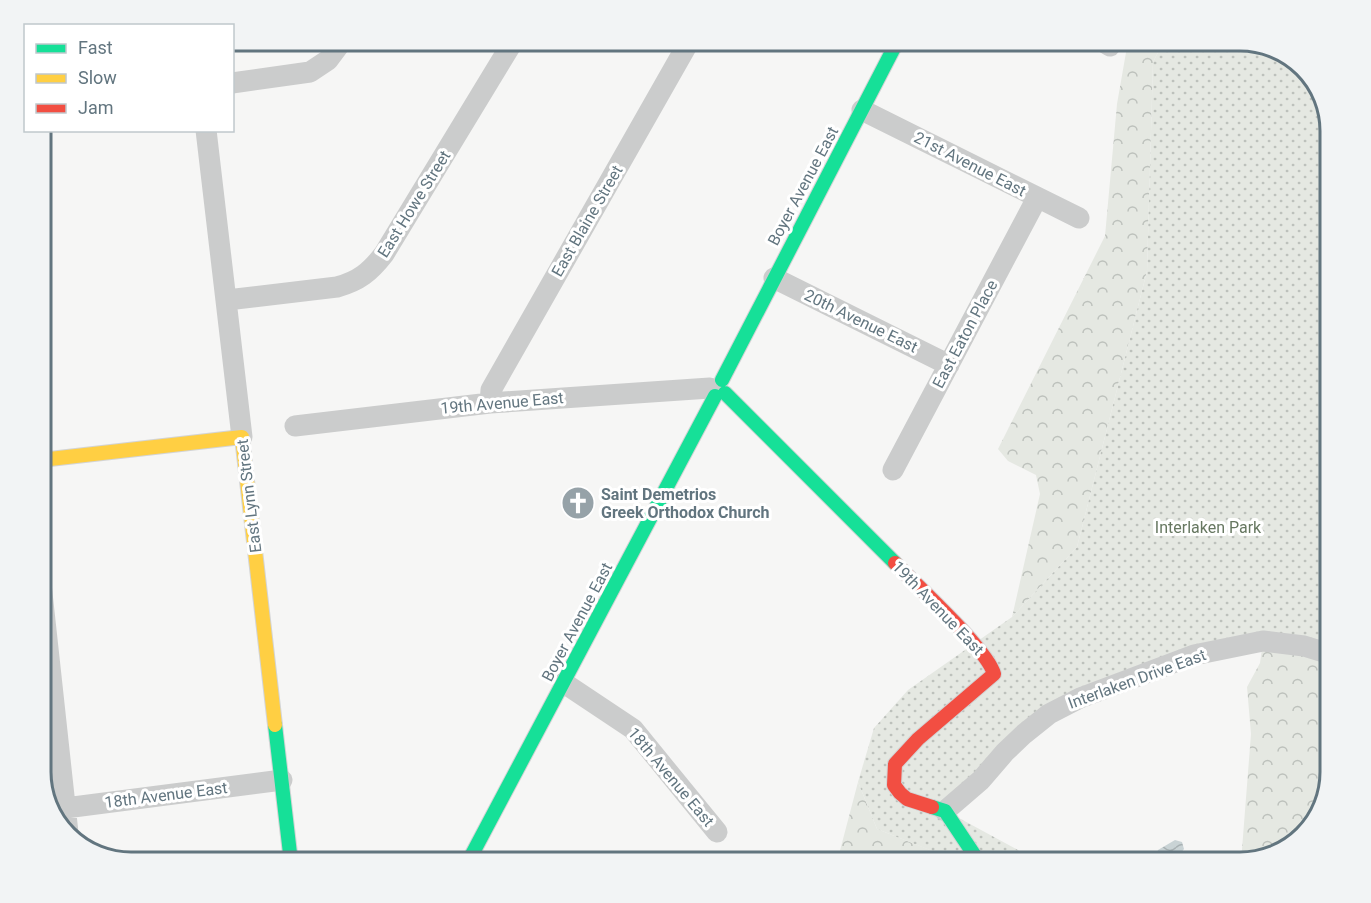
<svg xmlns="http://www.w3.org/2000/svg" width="1371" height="903" viewBox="0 0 1371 903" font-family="Roboto,sans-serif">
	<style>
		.forest { fill: url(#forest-crowns) }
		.park { fill: url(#park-dots) }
		.water { fill: url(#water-waves) }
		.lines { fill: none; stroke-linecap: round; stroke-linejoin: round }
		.fast-casing { stroke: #d3d4d5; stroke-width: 16 }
		.slow-casing { stroke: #d3d4d5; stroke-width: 16 }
		.jam-casing { stroke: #d3d4d5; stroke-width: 16 }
		.street { stroke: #cbcccc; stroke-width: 21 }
		.fast { stroke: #16e098; stroke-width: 14 }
		.slow { stroke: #ffcf43; stroke-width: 14 }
		.jam { stroke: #f24e42; stroke-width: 14 }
		.labels { text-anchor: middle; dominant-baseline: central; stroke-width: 6; stroke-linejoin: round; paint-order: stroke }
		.street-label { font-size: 16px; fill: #62757f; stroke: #fff }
		.poi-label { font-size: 16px; font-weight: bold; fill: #62757f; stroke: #fff; text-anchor: start }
		.park-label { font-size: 16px; fill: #677861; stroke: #fff }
		.rim { fill: none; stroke: #62757f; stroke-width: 3 }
	</style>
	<defs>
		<pattern id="forest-crowns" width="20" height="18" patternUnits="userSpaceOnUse" patternTransform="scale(1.5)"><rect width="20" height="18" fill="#e5e8e2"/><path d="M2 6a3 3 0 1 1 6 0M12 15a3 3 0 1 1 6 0" fill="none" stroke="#bdc1bc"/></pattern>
		<pattern id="park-dots" width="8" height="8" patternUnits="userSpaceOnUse" patternTransform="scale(1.5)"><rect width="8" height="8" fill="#e5e8e2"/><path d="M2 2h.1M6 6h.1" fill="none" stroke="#bdc1bc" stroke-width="1.8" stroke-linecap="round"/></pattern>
		<pattern id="water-waves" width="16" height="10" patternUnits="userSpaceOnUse" patternTransform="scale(1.5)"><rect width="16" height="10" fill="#c9d3d5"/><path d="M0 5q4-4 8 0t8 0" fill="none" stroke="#a7b0b2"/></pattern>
	</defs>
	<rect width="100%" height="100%" fill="#f6f6f5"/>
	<path class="forest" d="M1128,41H1164L1153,62L1147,271L1077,547L1012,617L1040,494L1036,475L1008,461L998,449L1105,236L1117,104Z
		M1263,641L1330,654V772L1315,822L1285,851L1241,862L1251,734L1247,687L1260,663Z
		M858,782L877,829L948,857L947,862H837Z"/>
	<path class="park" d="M1164,41H1240L1290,56L1318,86L1330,126V654L1263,641L1080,698L946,811L1040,862H947V857L877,829L858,782L874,728L908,690L1012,617L1077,547L1147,271L1153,62Z"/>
	<path class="water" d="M1175,840L1182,842L1184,849C1178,858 1167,863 1157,862L1155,858L1158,850Z"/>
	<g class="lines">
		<g class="fast-casing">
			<path id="fast" d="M722,380L898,40
				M725,393L895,563
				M275,725L291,862
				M932,807L945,811L979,862
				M468,862L715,396"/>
		</g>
		<g class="slow-casing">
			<path id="slow" d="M41,460L242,437L275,725"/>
		</g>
		<g class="jam-casing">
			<path id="jam" d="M895,563C916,585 988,650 994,674L918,739L895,764L894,785L900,793L907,799L932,807"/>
		</g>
		<path class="street" d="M1100,40L1110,46
			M232,83L310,72L328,60L343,40
			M862,110L1079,218
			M206,130L242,437
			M774,278L949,365
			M227,300L337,287C359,281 370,272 384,254L514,40
			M490,403L491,390L690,40
			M295,426L490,403L710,388
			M893,470L1037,198
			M41,584L68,833
			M564,683L633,729L717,832
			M50,810L282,780
			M945,811L981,780L1005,752L1024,734L1049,714L1080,698L1194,655L1263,641L1304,646L1330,654"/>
		<use href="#fast" class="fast"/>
		<use href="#slow" class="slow"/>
		<use href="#jam" class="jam"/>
	</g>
	<defs>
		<g id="church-disc" transform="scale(1.725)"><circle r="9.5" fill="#96a2a8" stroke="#fff"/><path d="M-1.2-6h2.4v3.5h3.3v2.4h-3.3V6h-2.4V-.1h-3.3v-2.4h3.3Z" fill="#fff"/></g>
	</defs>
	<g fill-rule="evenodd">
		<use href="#church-disc" x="578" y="503"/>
	</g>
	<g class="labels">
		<g class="street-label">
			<text transform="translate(970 164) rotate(27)">21st Avenue East</text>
			<text transform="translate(803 186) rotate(-62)">Boyer Avenue East</text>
			<text transform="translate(414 204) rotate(-58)">East Howe Street</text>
			<text transform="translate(587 221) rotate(-60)">East Blaine Street</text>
			<text transform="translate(861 321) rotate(26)">20th Avenue East</text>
			<text transform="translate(965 334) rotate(-62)">East Eaton Place</text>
			<text transform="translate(502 403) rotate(-5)">19th Avenue East</text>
			<text transform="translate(249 496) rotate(-97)">East Lynn Street</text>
			<text transform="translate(938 608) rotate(46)">19th Avenue East</text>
			<text transform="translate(577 622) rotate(-62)">Boyer Avenue East</text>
			<text transform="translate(1137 679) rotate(-20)">Interlaken Drive East</text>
			<text transform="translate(671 777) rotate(50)">18th Avenue East</text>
			<text transform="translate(166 795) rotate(-7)">18th Avenue East</text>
		</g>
		<g class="poi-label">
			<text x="601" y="494">Saint Demetrios<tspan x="601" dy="18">Greek Orthodox Church</tspan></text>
		</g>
		<g class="park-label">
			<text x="1208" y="527">Interlaken Park</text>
		</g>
	</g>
	<path d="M0 0H1371V903H0ZM131 51H1240A80 80 0 0 1 1320 131V772A80 80 0 0 1 1240 852H131A80 80 0 0 1 51 772V131A80 80 0 0 1 131 51Z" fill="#f2f4f5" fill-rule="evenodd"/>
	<path class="rim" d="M131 51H1240A80 80 0 0 1 1320 131V772A80 80 0 0 1 1240 852H131A80 80 0 0 1 51 772V131A80 80 0 0 1 131 51Z"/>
	<rect x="24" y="24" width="210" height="108" fill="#ffffff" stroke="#c0c8cc" stroke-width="1.5"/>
	<rect x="36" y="44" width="30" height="9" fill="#16e098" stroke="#c0c8cc" stroke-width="1.5"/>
	<text x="78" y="54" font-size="18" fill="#62757f">Fast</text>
	<rect x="36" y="74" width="30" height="9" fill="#ffcf43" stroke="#c0c8cc" stroke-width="1.5"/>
	<text x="78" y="84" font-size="18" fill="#62757f">Slow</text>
	<rect x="36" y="104" width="30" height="9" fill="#f24e42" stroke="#c0c8cc" stroke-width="1.5"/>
	<text x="78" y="114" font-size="18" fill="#62757f">Jam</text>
</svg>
